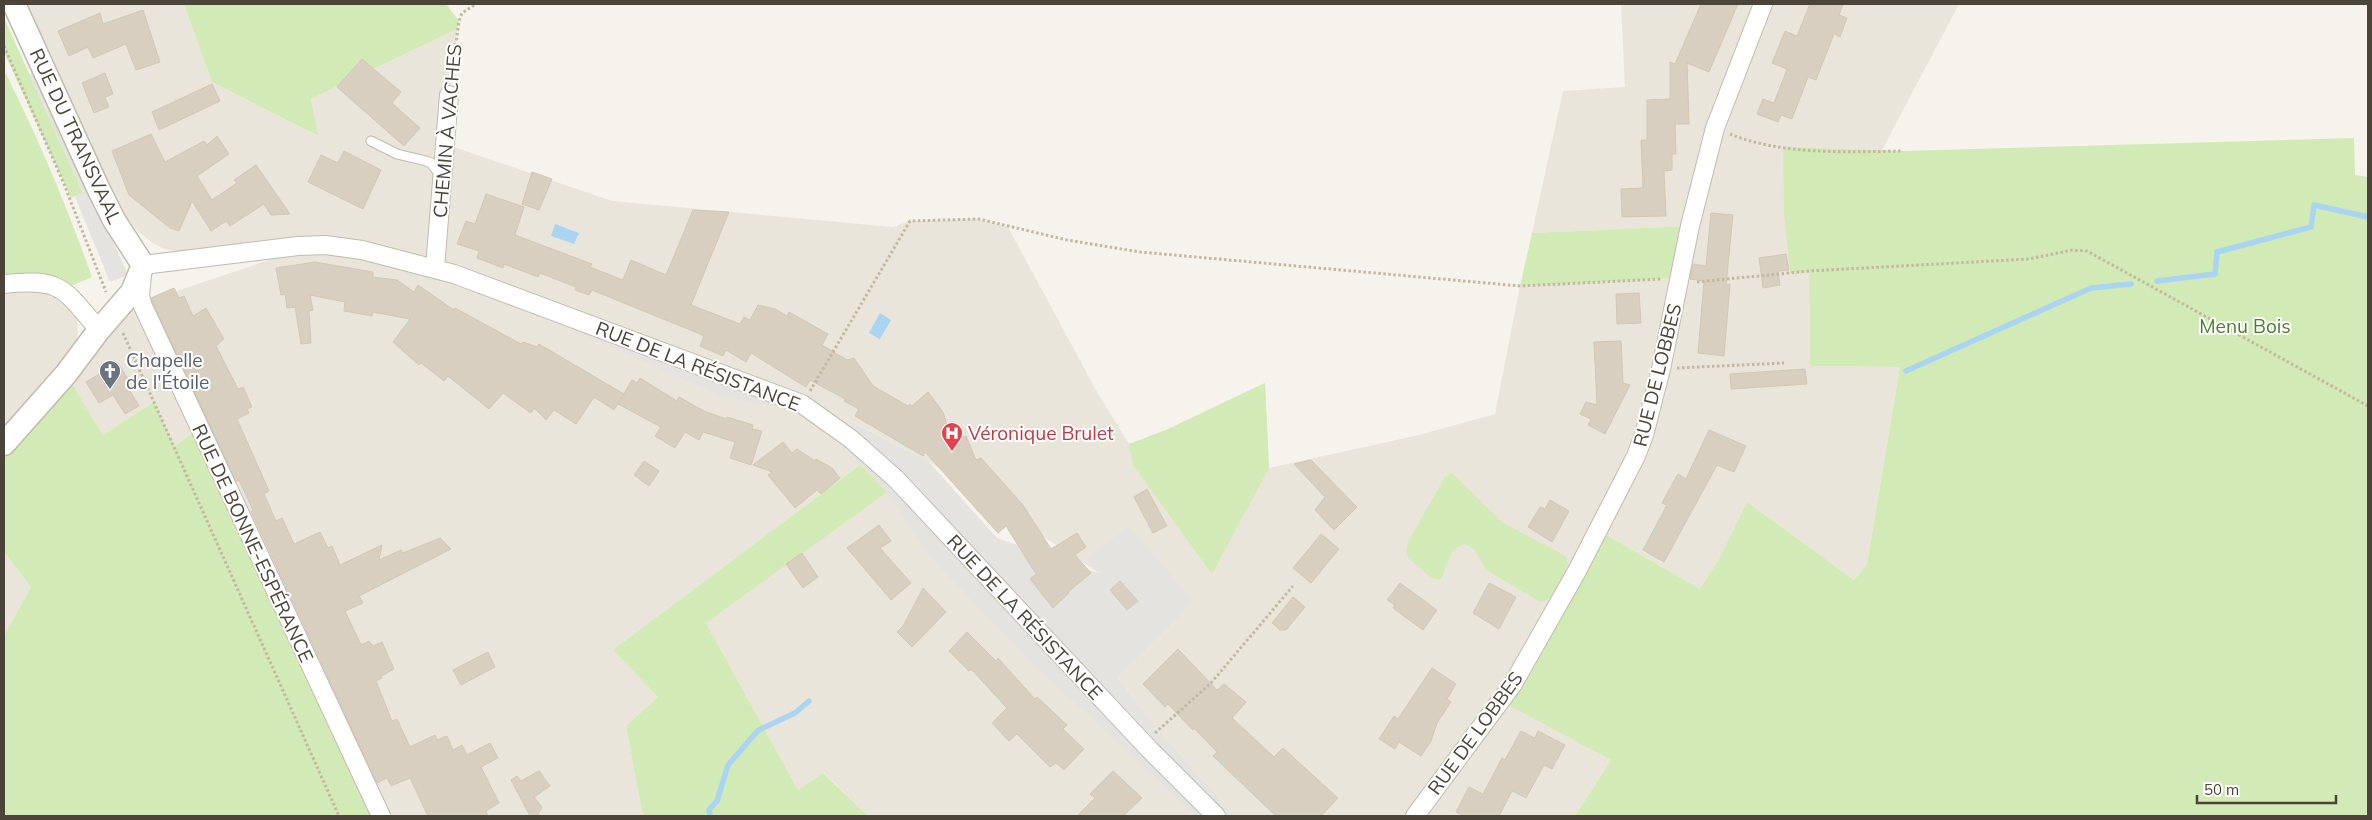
<svg xmlns="http://www.w3.org/2000/svg" width="2372" height="820" viewBox="0 0 2372 820" font-family="Mulish,sans-serif">
	<style>
		.residential { fill: #eae5da }
		.green { fill: #d2eab5 }
		.parking { fill: #e5e3e0 }
		.water { fill: #a9d4f2 }
		.lines { fill: none; stroke-linecap: round; stroke-linejoin: round }
		.stream { stroke: #a9d4f2; stroke-width: 5.5 }
		.building { fill: #d8cfc1; stroke: #d3c7b4 }
		.service-casing { stroke: #c2bbae; stroke-width: 11 }
		.minor-casing { stroke: #c2bbae; stroke-width: 20 }
		.tertiary-casing { stroke: #c2bbae; stroke-width: 25 }
		.path { stroke: #c4b79f; stroke-width: 3; stroke-dasharray: 2.5 2.5; stroke-linecap: butt }
		.service { stroke: #fff; stroke-width: 9 }
		.minor { stroke: #fff; stroke-width: 18 }
		.tertiary { stroke: #fff; stroke-width: 22 }
		.labels { text-anchor: middle; dominant-baseline: central; stroke-width: 4; stroke-linejoin: round; paint-order: stroke }
		.street-label { font-size: 19px; fill: #4b4439; stroke: #fff }
		.park-label { font-size: 19px; fill: #4a7f2a; stroke: #fff }
		.worship-label { font-size: 19px; fill: #5b616d; stroke: #fff; text-anchor: start }
		.health-label { font-size: 19px; fill: #be3a42; stroke: #fff; text-anchor: start }
	</style>
	<rect width="100%" height="100%" fill="#f6f3ec"/>
	<path class="residential" d="M14,4H184L212,82L317,136L311,99L457,29L445,144L612,201L893,227L910,221L979,219L1008,227L1096,390L1129,444L1166,430L1265,383L1269,468L1419,435L1495,414L1520,286L1680,278L1690,226L1532,233L1563,91L1625,87L1621,4H1959L1881,152L1783,147L1790,273L1809,271L1810,366L1900,367L1867,564L1854,580L1747,502L1719,559L1700,589L1598,530L1611,760L1575,816H1235L1159,730L1118,678L1178,619L1129,526L1087,557L1099,573L928,461L857,424L1216,816H868L824,773L798,790L706,623L886,492L860,465L614,650L658,697L626,726L643,816H381L198,427L175,446L154,402L103,435L66,374L114,312L281,256L182,252L164,249L151,242L137,230L125,215L114,220Z
		M36,290L53,294L67,304L77,319L78,339L72,351L4,430V294Z
		M4,552L31,587L4,636Z"/>
	<path class="green" d="M184,4H446L459,21L457,29L311,99L318,136L212,82Z
		M4,18L83,193L71,198L4,52Z
		M4,70C38,137 67,207 92,277L69,287L4,278Z
		M2354,138L2355,175L2368,177V816H1575L1611,760L1501,701L1598,530L1700,589L1719,559L1747,502L1854,580L1867,564L1900,367L1810,366L1809,272L1790,273L1784,211L1783,147L1903,151Z
		M1690,226L1680,278L1520,286L1532,233Z
		M66,374L103,435L154,402L175,446L199,427L381,816H4V636L31,587L4,552V444Z
		M1265,383L1269,468L1212,574L1133,465L1129,444L1166,430Z
		M860,465L887,492L706,623L798,790L823,773L868,816H643L626,726L658,697L613,650Z
		M1452,473L1503,523L1566,556L1568,565L1552,597L1541,602L1486,570L1474,549L1465,544C1446,550 1449,566 1440,580L1431,578L1409,558L1406,552L1409,540L1445,477Z"/>
	<path class="parking" d="M33,67L72,149L128,275L110,282L75,197L83,193L30,76Z
		M435,268L795,410L723,397Z
		M856,424L928,461L997,538L1098,573L1086,557L1129,526L1192,600L1178,619L1118,678L1159,730L1235,816H1196L1034,665L931,558L887,492L849,452Z"/>
	<path class="water" d="M555,224L579,233L574,244L551,236Z
		M880,313L891,320L880,339L869,333Z"/>
	<g class="lines">
		<path class="stream" d="M2157,281L2215,274L2217,252L2311,227L2314,205L2368,217
			M1906,371L2091,288L2131,284
			M710,816L709,810L717,801L728,765L754,735L759,730L795,713L809,701"/>
	</g>
	<path class="building" d="M1701,4H1738L1709,72L1687,63L1689,124H1675L1676,154H1672V170L1664,171L1666,216L1622,217L1621,189L1643,188L1641,140H1647V100L1670,99V62L1675,64Z
		M1810,4H1843L1839,15L1847,18L1840,37L1834,34L1816,80L1808,77L1792,119L1781,115L1778,122L1757,114L1763,99L1774,103L1787,69L1772,63L1785,31L1797,36Z
		M143,10L160,62L136,70L126,44L93,58L88,47L69,56L58,31L100,13L103,24Z
		M362,59L401,92L392,103L420,128L404,146L337,87Z
		M105,73L113,94L105,97L109,107L94,113L82,83Z
		M212,84L220,101L159,130L152,112Z
		M151,134L165,162L204,141L207,145L217,136L229,154L197,176L212,200L237,183L234,180L256,165L290,214L271,215L264,204L230,226L226,221L211,231L192,201L179,231L170,228L129,195L112,151Z
		M344,151L381,170L363,209L308,182L321,155L338,163Z
		M532,172L552,179L539,210L522,204Z
		M486,194L524,207L515,235L592,264L590,267L623,280L631,260L666,275L693,210L729,212L691,305L740,324L744,317L750,320L758,305L775,309L787,316L789,312L828,334L822,345L847,360L854,358L873,386L908,406L910,404L912,406L928,392L943,412L952,441L966,436L976,460L981,458L1023,505L1051,549L1077,533L1086,547L1075,555L1091,573L1068,592L1069,593L1053,608L1030,579L1036,574L1006,526L998,533L925,452L923,456L855,416L859,409L844,401L845,399L810,380L806,387L751,353L746,362L726,350L723,356L700,346L704,336L700,334L592,290L589,295L575,290L576,287L540,273L538,277L504,264L503,268L477,258L479,251L457,244L466,221L475,224Z
		M1711,213L1733,215L1726,285L1730,284L1724,356L1698,353L1704,281L1690,279L1693,264L1706,266Z
		M1786,254L1789,270L1778,271L1780,285L1763,288L1759,258Z
		M315,262L373,272V277L397,280L414,292L418,285L454,310L455,308L521,344L523,342L537,347L539,344L624,394L614,410L594,397L576,424L554,410L546,420L534,408L531,413L503,393L489,409L448,376L444,381L421,363L419,365L393,342L410,319L373,312L372,316L344,311L345,302L310,295L313,310L309,311L311,343L301,344L295,307L287,308L285,294L281,295L276,268Z
		M174,288L179,298L184,296L193,316L206,308L224,339L216,346L238,389L243,387L252,407L247,409L249,413L237,419L269,491L264,494L276,521L282,518L294,544L320,532L328,548L332,546L340,565L382,545L379,560L401,550L403,553L440,538L451,549L359,596L363,603L345,611L361,645L369,641L373,646L382,642L394,669L381,676L382,678L376,681L392,721L397,719L410,747L435,735L437,740L447,736L453,750L462,745L467,755L490,743L498,758L481,767L499,803L486,811L488,816H428L410,778L391,786L387,778L377,783L251,511L253,510L239,480L236,481L152,301L151,298Z
		M1639,293L1641,323L1617,324L1616,294Z
		M1621,341L1623,383L1630,385L1605,434L1588,425L1591,419L1580,414L1586,402L1597,405L1594,342Z
		M118,363L131,384L127,386L139,406L125,414L113,395L99,403L86,382Z
		M1805,369L1807,384L1731,389L1730,374Z
		M640,378L677,401L679,397L704,411L726,419L727,417L753,425L752,429L762,431L751,465L730,458L735,442L703,432L699,440L685,432L675,448L655,436L661,427L618,404L632,380L637,383Z
		M1709,430L1746,446L1734,472L1717,465L1664,562L1643,550L1667,505L1662,503L1678,474L1686,479Z
		M783,442L792,453L797,449L815,461L816,459L832,468L840,478L821,494L817,490L795,508L768,475L772,472L753,465Z
		M1311,460L1357,507L1334,530L1315,510L1325,497L1294,464Z
		M644,461L659,471L649,486L634,475Z
		M1147,489L1167,526L1153,533L1134,497Z
		M1550,500L1569,511L1552,542L1528,527L1540,507L1545,509Z
		M879,525L891,541L880,548L911,583L891,600L847,548Z
		M1321,534L1339,549L1311,583L1293,568Z
		M802,553L818,577L803,588L786,564Z
		M1120,581L1138,601L1127,610L1110,590Z
		M1400,583L1437,610L1423,630L1393,608L1395,605L1387,600Z
		M1489,583L1516,597L1499,629L1473,613Z
		M923,588L946,612L912,647L897,632L903,626Z
		M1293,597L1305,607L1286,630H1280L1272,623Z
		M967,632L996,661L998,658L1035,699L1037,697L1067,725L1063,729L1084,749L1064,770L1056,763L1050,767L1017,734L1009,741L992,723L1007,708L971,669L969,671L949,651Z
		M1178,649L1217,690L1224,684L1246,702L1232,718L1274,757L1283,748L1338,798L1321,816H1276L1213,756L1217,752L1194,728L1193,730L1168,704L1165,707L1143,684Z
		M488,652L495,667L461,685L453,670Z
		M1432,668L1456,684L1447,699L1451,702L1437,723L1431,741L1421,756L1399,742L1395,749L1379,739L1394,716L1398,719Z
		M1521,731L1535,738L1538,731L1565,745L1552,769L1544,765L1526,798L1512,791L1499,816H1464L1456,812L1469,787L1483,794L1502,758L1505,760Z
		M539,771L550,786L534,797L542,807L537,816H530L511,780L517,776L521,781Z
		M1113,771L1142,798L1123,816H1077L1095,798L1090,794Z"/>
	<g class="lines">
		<g class="service-casing">
			<path id="service" d="M371,141L397,154L426,161L431,163L441,176"/>
		</g>
		<g class="minor-casing">
			<path id="minor" d="M435,268L449,95
				M4,284C62,278 63,288 99,330
				M381,816L142,304L140,295L143,265L298,246L325,245L362,250L454,274L802,404L851,439L896,479L1149,749L1216,816
				M1415,816L1513,684L1577,571L1636,456L1644,435L1661,369L1690,226L1715,128L1763,4"/>
		</g>
		<g class="tertiary-casing">
			<path id="tertiary" d="M4,444L66,374L99,330L132,292L143,265L114,220L98,188L14,4"/>
		</g>
		<path class="path" d="M4,46L64,184L106,292
			M451,80L459,21L462,13L476,4
			M1730,134C1781,155 1848,152 1903,151
			M1697,282L1809,271L2029,259L2072,250L2087,251L2368,406
			M123,333L339,816
			M1677,368L1784,363
			M810,391L910,221L979,219L1067,240L1140,252L1520,286L1661,279
			M1155,733L1211,683L1293,586"/>
		<use href="#service" class="service"/>
		<use href="#minor" class="minor"/>
		<use href="#tertiary" class="tertiary"/>
	</g>
	<defs>
		<g id="church-pin" transform="scale(1.125)"><path d="M0 17L-7.5 6A9.5 9.5 0 1 1 7.5 6Z" fill="#6b7280" stroke="#fff"/><path d="M-1.2-6h2.4v3.5h3.3v2.4h-3.3V6h-2.4V-.1h-3.3v-2.4h3.3Z" fill="#fff"/></g>
		<g id="hospital-pin" transform="scale(1.125)"><path d="M0 17L-7.5 6A9.5 9.5 0 1 1 7.5 6Z" fill="#e0444e" stroke="#fff"/><path d="M-5-5h3v3.5h4V-5h3V5h-3V1.5h-4V5h-3Z" fill="#fff"/></g>
	</defs>
	<g fill-rule="evenodd">
		<use href="#church-pin" x="110" y="371"/>
		<use href="#hospital-pin" x="952" y="433"/>
	</g>
	<g class="labels">
		<g class="street-label">
			<text transform="translate(447 131) rotate(-85)">CHEMIN À VACHES</text>
			<text transform="translate(76 136) rotate(65)">RUE DU TRANSVAAL</text>
			<text transform="translate(698 366) rotate(21)">RUE DE LA RÉSISTANCE</text>
			<text transform="translate(1657 375) rotate(-76)">RUE DE LOBBES</text>
			<text transform="translate(253 543) rotate(65)">RUE DE BONNE-ESPÉRANCE</text>
			<text transform="translate(1025 617) rotate(47)">RUE DE LA RÉSISTANCE</text>
			<text transform="translate(1475 733) rotate(-54)">RUE DE LOBBES</text>
		</g>
		<g class="park-label">
			<text x="2245" y="326">Menu Bois</text>
		</g>
		<g class="worship-label">
			<text x="126" y="360">Chapelle<tspan x="126" dy="22">de l'Étoile</tspan></text>
		</g>
		<g class="health-label">
			<text x="968" y="433">Véronique Brulet</text>
		</g>
	</g>
	<rect width="2372" height="820" fill="none" stroke="#4b4439" stroke-width="10"/>
	<path d="M2197 795v8h139v-8" fill="none" stroke="#4b4439" stroke-width="2.5"/>
	<text x="2204" y="795" font-size="15" fill="#4b4439" stroke="#ffffff" stroke-width="4" paint-order="stroke">50 m</text>
</svg>
